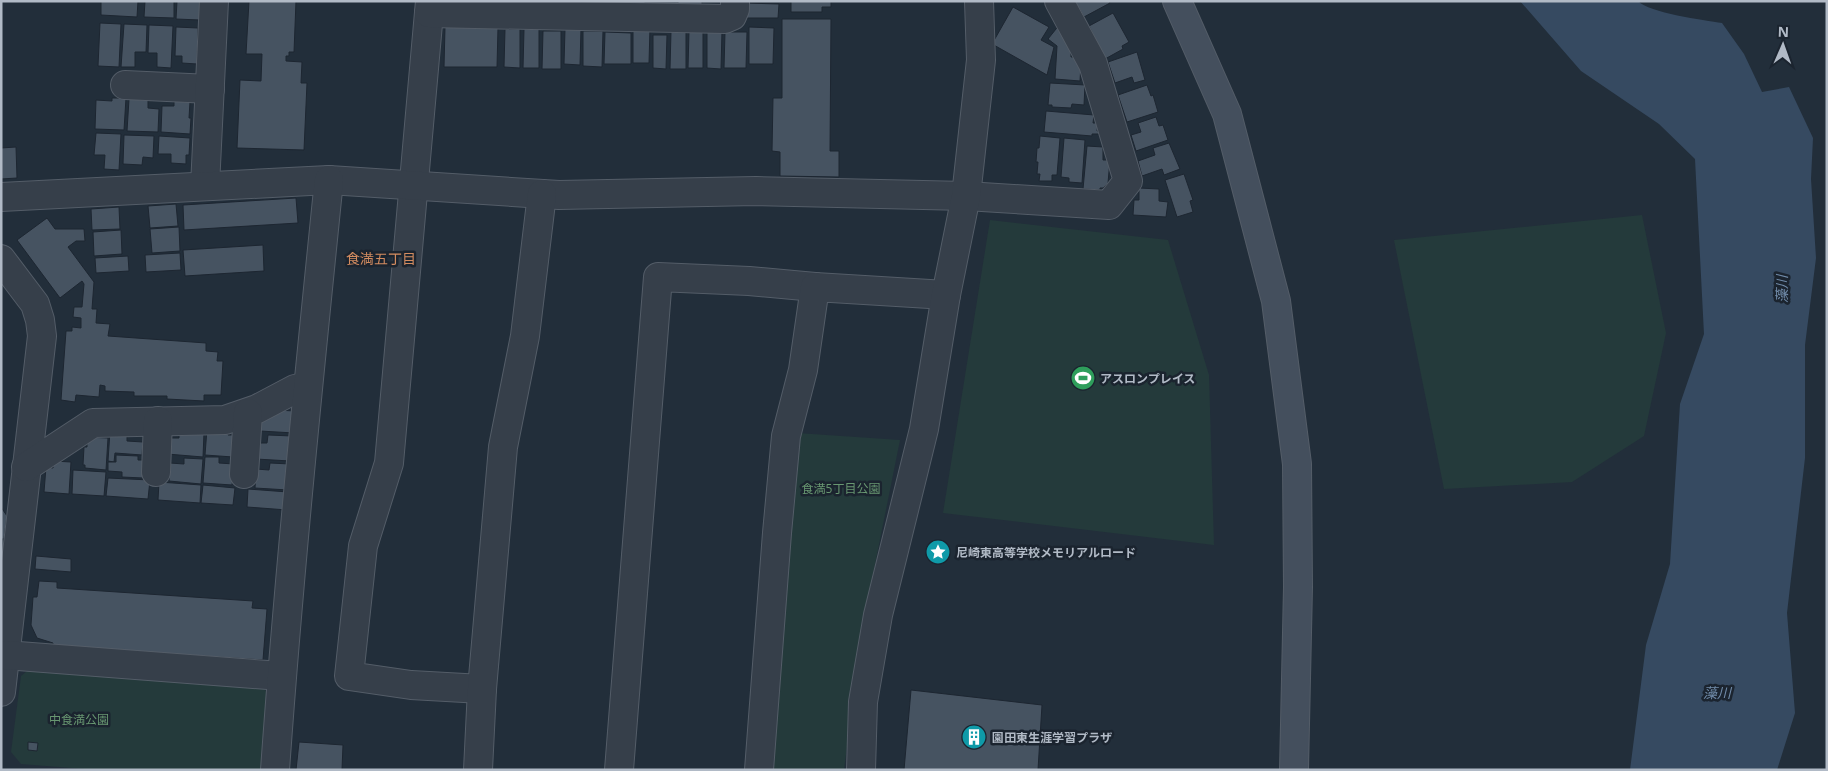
<svg xmlns="http://www.w3.org/2000/svg" width="1828" height="771" viewBox="0 0 1828 771" font-family="'Open Sans','Noto Sans JP',sans-serif">
  <rect width="100%" height="100%" fill="#222e3a"/>
  <g fill="#243a3b">
    <polygon points="1642,215 1666,333 1644,436 1572,482 1444,489 1394,240"/>
    <polygon points="990,220 1168,240 1209,375 1214,545 943,513"/>
    <polygon points="797,433 900,440 863,624 844,770 770,770"/>
    <polygon points="33,666 259,683 269,695 261,770 97,770 21,764 11,752 21,676"/>
  </g>
  <path fill="#364a61" d="M 1520,1 L 1638,1 C 1649,13 1704,20 1722,23 L 1744,54 L 1762,92 L 1789,87 L 1813,138 L 1811,179 L 1816,258 L 1805,345 L 1805,458 L 1787,613 L 1795,713 L 1777,770 L 1630,770 L 1646,645 L 1670,564 L 1680,404 L 1704,334 L 1695,159 L 1659,124 L 1581,71 Z"/>
  <g fill="#465361" stroke="#1d2631">
    <polygon points="101,1 138,1 137,17 101,15"/>
    <polygon points="145,1 174,1 174,18 144,17"/>
    <polygon points="177,1 201,1 200,20 176,19"/>
    <polygon points="249,1 296,1 294,52 289,52 289,56 286,56 286,61 302,62 301,83 307,83 304,150 237,148 240,80 261,81 262,54 246,54"/>
    <rect x="626" y="1" width="19" height="4"/>
    <rect x="678" y="1" width="24" height="4"/>
    <polygon points="791,1 831,1 831,7 822,7 822,12 791,12"/>
    <polygon points="1075,1 1109,1 1110,3 1084,17"/>
    <polygon points="745,3 779,4 778,18 744,18"/>
    <polygon points="1013,7 1049,27 1041,40 1054,47 1047,75 992,44"/>
    <polygon points="1113,13 1129,42 1122,46 1123,49 1105,59 1089,26"/>
    <polygon points="782,19 831,19 830,151 839,151 839,177 780,176 780,152 772,151 773,98 782,98"/>
    <polygon points="100,23 121,24 119,67 98,66"/>
    <polygon points="124,24 147,25 146,52 135,52 135,67 121,67"/>
    <polygon points="1060,24 1071,50 1071,57 1075,57 1081,64 1080,81 1055,79 1057,46 1048,39"/>
    <polygon points="149,25 173,26 171,68 157,67 157,53 148,53"/>
    <polygon points="176,27 198,28 197,64 182,63 182,56 175,56"/>
    <polygon points="445,27 498,28 497,67 444,67"/>
    <polygon points="749,27 774,28 773,64 749,64"/>
    <polygon points="633,28 650,28 649,63 633,63"/>
    <polygon points="505,29 520,29 520,68 504,67"/>
    <polygon points="524,29 539,29 539,68 523,68"/>
    <polygon points="565,29 581,29 580,65 564,64"/>
    <polygon points="543,31 561,31 561,69 542,69"/>
    <polygon points="583,31 603,31 602,67 583,66"/>
    <polygon points="671,31 686,32 686,69 670,69"/>
    <polygon points="689,31 703,31 703,68 688,68"/>
    <polygon points="707,31 722,31 721,69 707,68"/>
    <polygon points="605,32 631,33 631,64 604,64"/>
    <polygon points="725,32 747,32 746,68 724,68"/>
    <polygon points="653,35 667,35 666,69 653,68"/>
    <polygon points="1137,52 1145,80 1134,83 1132,77 1115,83 1108,62"/>
    <polygon points="1050,83 1085,85 1084,105 1072,104 1071,108 1052,107 1052,105 1048,105"/>
    <polygon points="1147,85 1151,96 1153,95 1158,112 1127,122 1118,95"/>
    <polygon points="112,98 126,98 124,130 95,129 96,100 112,101"/>
    <polygon points="129,99 148,100 148,108 159,109 158,132 127,131"/>
    <polygon points="174,101 190,102 189,118 191,118 190,134 161,132 162,106 174,106"/>
    <polygon points="1046,111 1094,115 1093,123 1098,123 1097,131 1100,131 1100,134 1092,134 1092,136 1044,132"/>
    <polygon points="1156,117 1159,126 1163,125 1168,140 1136,151 1131,135 1141,132 1138,123"/>
    <polygon points="96,133 121,134 119,170 104,169 105,155 94,155"/>
    <polygon points="124,135 154,136 153,158 143,157 142,165 123,164"/>
    <polygon points="159,136 190,138 189,155 186,155 186,164 171,163 171,154 158,154"/>
    <polygon points="1040,136 1060,138 1057,175 1052,175 1052,181 1039,181 1040,174 1037,174 1038,162 1036,162 1037,148 1039,148"/>
    <polygon points="1064,138 1085,140 1082,183 1069,182 1069,178 1061,177"/>
    <polygon points="1169,143 1180,169 1164,175 1162,169 1142,176 1138,161 1155,155 1153,148"/>
    <polygon points="1087,146 1103,147 1103,160 1110,160 1108,183 1103,188 1100,188 1100,190 1083,189"/>
    <polygon points="16,147 17,178 1,179 1,148"/>
    <polygon points="1184,174 1193,200 1190,201 1193,212 1177,217 1165,180"/>
    <polygon points="1139,188 1159,189 1159,201 1168,202 1166,217 1133,215 1134,200 1139,200"/>
    <polygon points="296,198 298,223 184,230 183,205"/>
    <polygon points="176,204 178,226 150,228 148,206"/>
    <polygon points="119,207 120,229 92,230 91,209"/>
    <polygon points="47,218 55,229 84,229 85,241 76,241 68,247 94,282 92,309 97,309 96,323 110,324 108,336 206,343 206,351 218,352 217,361 223,361 221,395 204,395 204,401 167,399 167,396 134,396 134,392 105,391 105,386 100,385 99,397 76,395 75,402 61,400 66,331 72,331 72,327 81,328 81,318 73,317 74,307 82,307 84,284 82,281 60,298 17,240"/>
    <polygon points="179,227 180,251 152,253 150,229"/>
    <polygon points="121,230 122,254 94,256 93,232"/>
    <polygon points="263,245 264,271 185,276 183,250"/>
    <polygon points="180,253 181,270 146,272 145,255"/>
    <polygon points="128,256 129,271 96,273 95,258"/>
    <polygon points="276,410 295,411 294,433 260,431 262,415"/>
    <polygon points="207,429 228,431 228,435 235,435 233,457 205,455"/>
    <polygon points="110,431 127,432 127,441 143,442 142,455 115,453 114,462 108,461"/>
    <polygon points="179,431 204,433 203,457 167,454 168,438 179,438"/>
    <polygon points="268,435 292,436 290,461 256,459 258,443 267,443"/>
    <polygon points="87,437 108,438 106,470 85,468 85,465 83,465 84,447 87,447"/>
    <polygon points="116,455 138,456 138,460 144,460 143,478 122,477 122,472 108,471 108,462 116,462"/>
    <polygon points="205,457 219,457 219,463 234,464 232,485 203,483"/>
    <polygon points="184,458 203,459 201,484 169,481 170,463 184,464"/>
    <polygon points="54,461 71,462 69,494 44,492 46,467 53,468"/>
    <polygon points="270,463 290,464 288,490 255,488 256,469 269,470"/>
    <polygon points="73,470 106,472 104,496 72,494"/>
    <polygon points="108,478 150,480 148,499 106,496"/>
    <polygon points="159,482 201,485 200,503 158,500"/>
    <polygon points="203,485 235,488 233,505 201,503"/>
    <polygon points="248,489 288,492 287,510 247,507"/>
    <polygon points="1,507 7,516 4,539 1,539"/>
    <polygon points="36,556 71,559 71,572 35,569"/>
    <polygon points="39,581 57,582 57,588 253,601 252,608 267,609 263,660 53,646 53,643 37,638 31,625 33,597 37,597"/>
    <polygon points="911,690 1042,705 1038,770 904,770"/>
    <polygon points="28,742 38,743 37,751 28,750"/>
    <polygon points="299,742 343,745 342,770 296,770"/>
  </g>
  <g fill="none" stroke-linecap="round" stroke-linejoin="round">
    <defs>
      <g id="street">
        <polyline points="430,1 389,463 363,546 349,676 411,685 482,689"/>
        <polyline points="429,13 725,19 732,16 735,9 735,1"/>
        <polyline points="125,85 210,89"/>
        <polyline points="205,186 214,1"/>
        <polyline points="1,197 329,180 559,195 756,191 966,196 1109,205 1128,181 1093,64 1059,1"/>
        <polyline points="1,259 35,304 40,320 42,336 1,692"/>
        <polyline points="26,467 93,423 225,420 257,409 295,389 308,386"/>
        <polyline points="156,472 158,421"/>
        <polyline points="244,474 248,413"/>
        <polyline points="5,655 281,676"/>
        <path d="M 275,770 C 289,573 309,376 329,180"/>
        <polyline points="478,770 482,689 503,447 525,336 542,194"/>
        <polyline points="619,770 658,277 749,281 815,287"/>
        <polyline points="759,770 777,533 786,436 803,370 815,287 946,295"/>
        <polyline points="861,770 863,702 878,615 924,429 946,295 966,196 981,60 979,1"/>
      </g>
      <polyline id="secondary" points="1177,1 1227,114 1276,301 1297,464 1298,587 1294,770"/>
    </defs>
    <use href="#street" stroke="#545d68" stroke-width="30"/>
    <use href="#secondary" stroke="#545d68" stroke-width="30"/>
    <use href="#street" stroke="#363f4a" stroke-width="28"/>
    <use href="#secondary" stroke="#444f5d" stroke-width="28"/>
  </g>
  <defs>
    <symbol id="stadium-disc" viewBox="-11 -11 22 22"><circle r="9.5" fill="#2e9e5b" stroke="#1b242f"/><path d="M0-5a6.5 5 0 1 0 0 10a6.5 5 0 1 0 0-10ZM-3.5-1.8h7v3.6h-7Z" fill="#fff"/></symbol>
    <symbol id="sight-disc" viewBox="-11 -11 22 22"><circle r="9.5" fill="#0f9aa8" stroke="#1b242f"/><path d="M0-6L1.8-2.2L6-1.7L2.9 1.2L3.7 5.4L0 3.3L-3.7 5.4L-2.9 1.2L-6-1.7L-1.8-2.2Z" fill="#fff"/></symbol>
    <symbol id="building-disc" viewBox="-11 -11 22 22"><circle r="9.5" fill="#0f9aa8" stroke="#1b242f"/><path d="M-4-6H4V6H1V3H-1V6H-4ZM-2.5-4.3h1.7v1.8h-1.7ZM.8-4.3h1.7v1.8H.8ZM-2.5-1h1.7V.8h-1.7ZM.8-1h1.7V.8H.8Z" fill="#fff"/></symbol>
  </defs>
  <g fill-rule="evenodd">
    <use href="#stadium-disc" x="1069" y="364" width="28" height="28"/>
    <use href="#sight-disc" x="924" y="538" width="28" height="28"/>
    <use href="#building-disc" x="960" y="723" width="28" height="28"/>
  </g>
  <g text-anchor="middle" dominant-baseline="central" stroke-width="5" stroke-linejoin="round" paint-order="stroke">
    <g font-size="12" font-weight="bold" fill="#b1bac6" stroke="#1b242f" text-anchor="start">
      <text x="1100" y="378">アスロンプレイス</text>
      <text x="956" y="552">尼崎東高等学校メモリアルロード</text>
      <text x="992" y="737">園田東生涯学習プラザ</text>
    </g>
    <g font-size="12" fill="#689771" stroke="#1b242f">
      <text x="841" y="488">食満5丁目公園</text>
      <text x="79" y="719">中食満公園</text>
    </g>
    <g font-size="14" fill="#d38c60" stroke="#1b242f">
      <text x="381" y="258">食満五丁目</text>
    </g>
    <g font-size="14" font-style="italic" fill="#718caa" stroke="#1b242f">
      <text transform="translate(1781 289) rotate(-90)">藻川</text>
      <text x="1717" y="692">藻川</text>
    </g>
  </g>
  <rect width="1828" height="771" fill="none" stroke="#b1bac6" stroke-width="5"/>
  <g transform="translate(1783 45) rotate(2)" stroke="#1b242f" stroke-width="4" paint-order="stroke">
  <path d="M0-4L9 19L0 12L-9 19Z" fill="#b1bac6"/>
  <text y="-8" font-size="14" font-weight="bold" text-anchor="middle" fill="#b1bac6">N</text>
  </g>
</svg>
